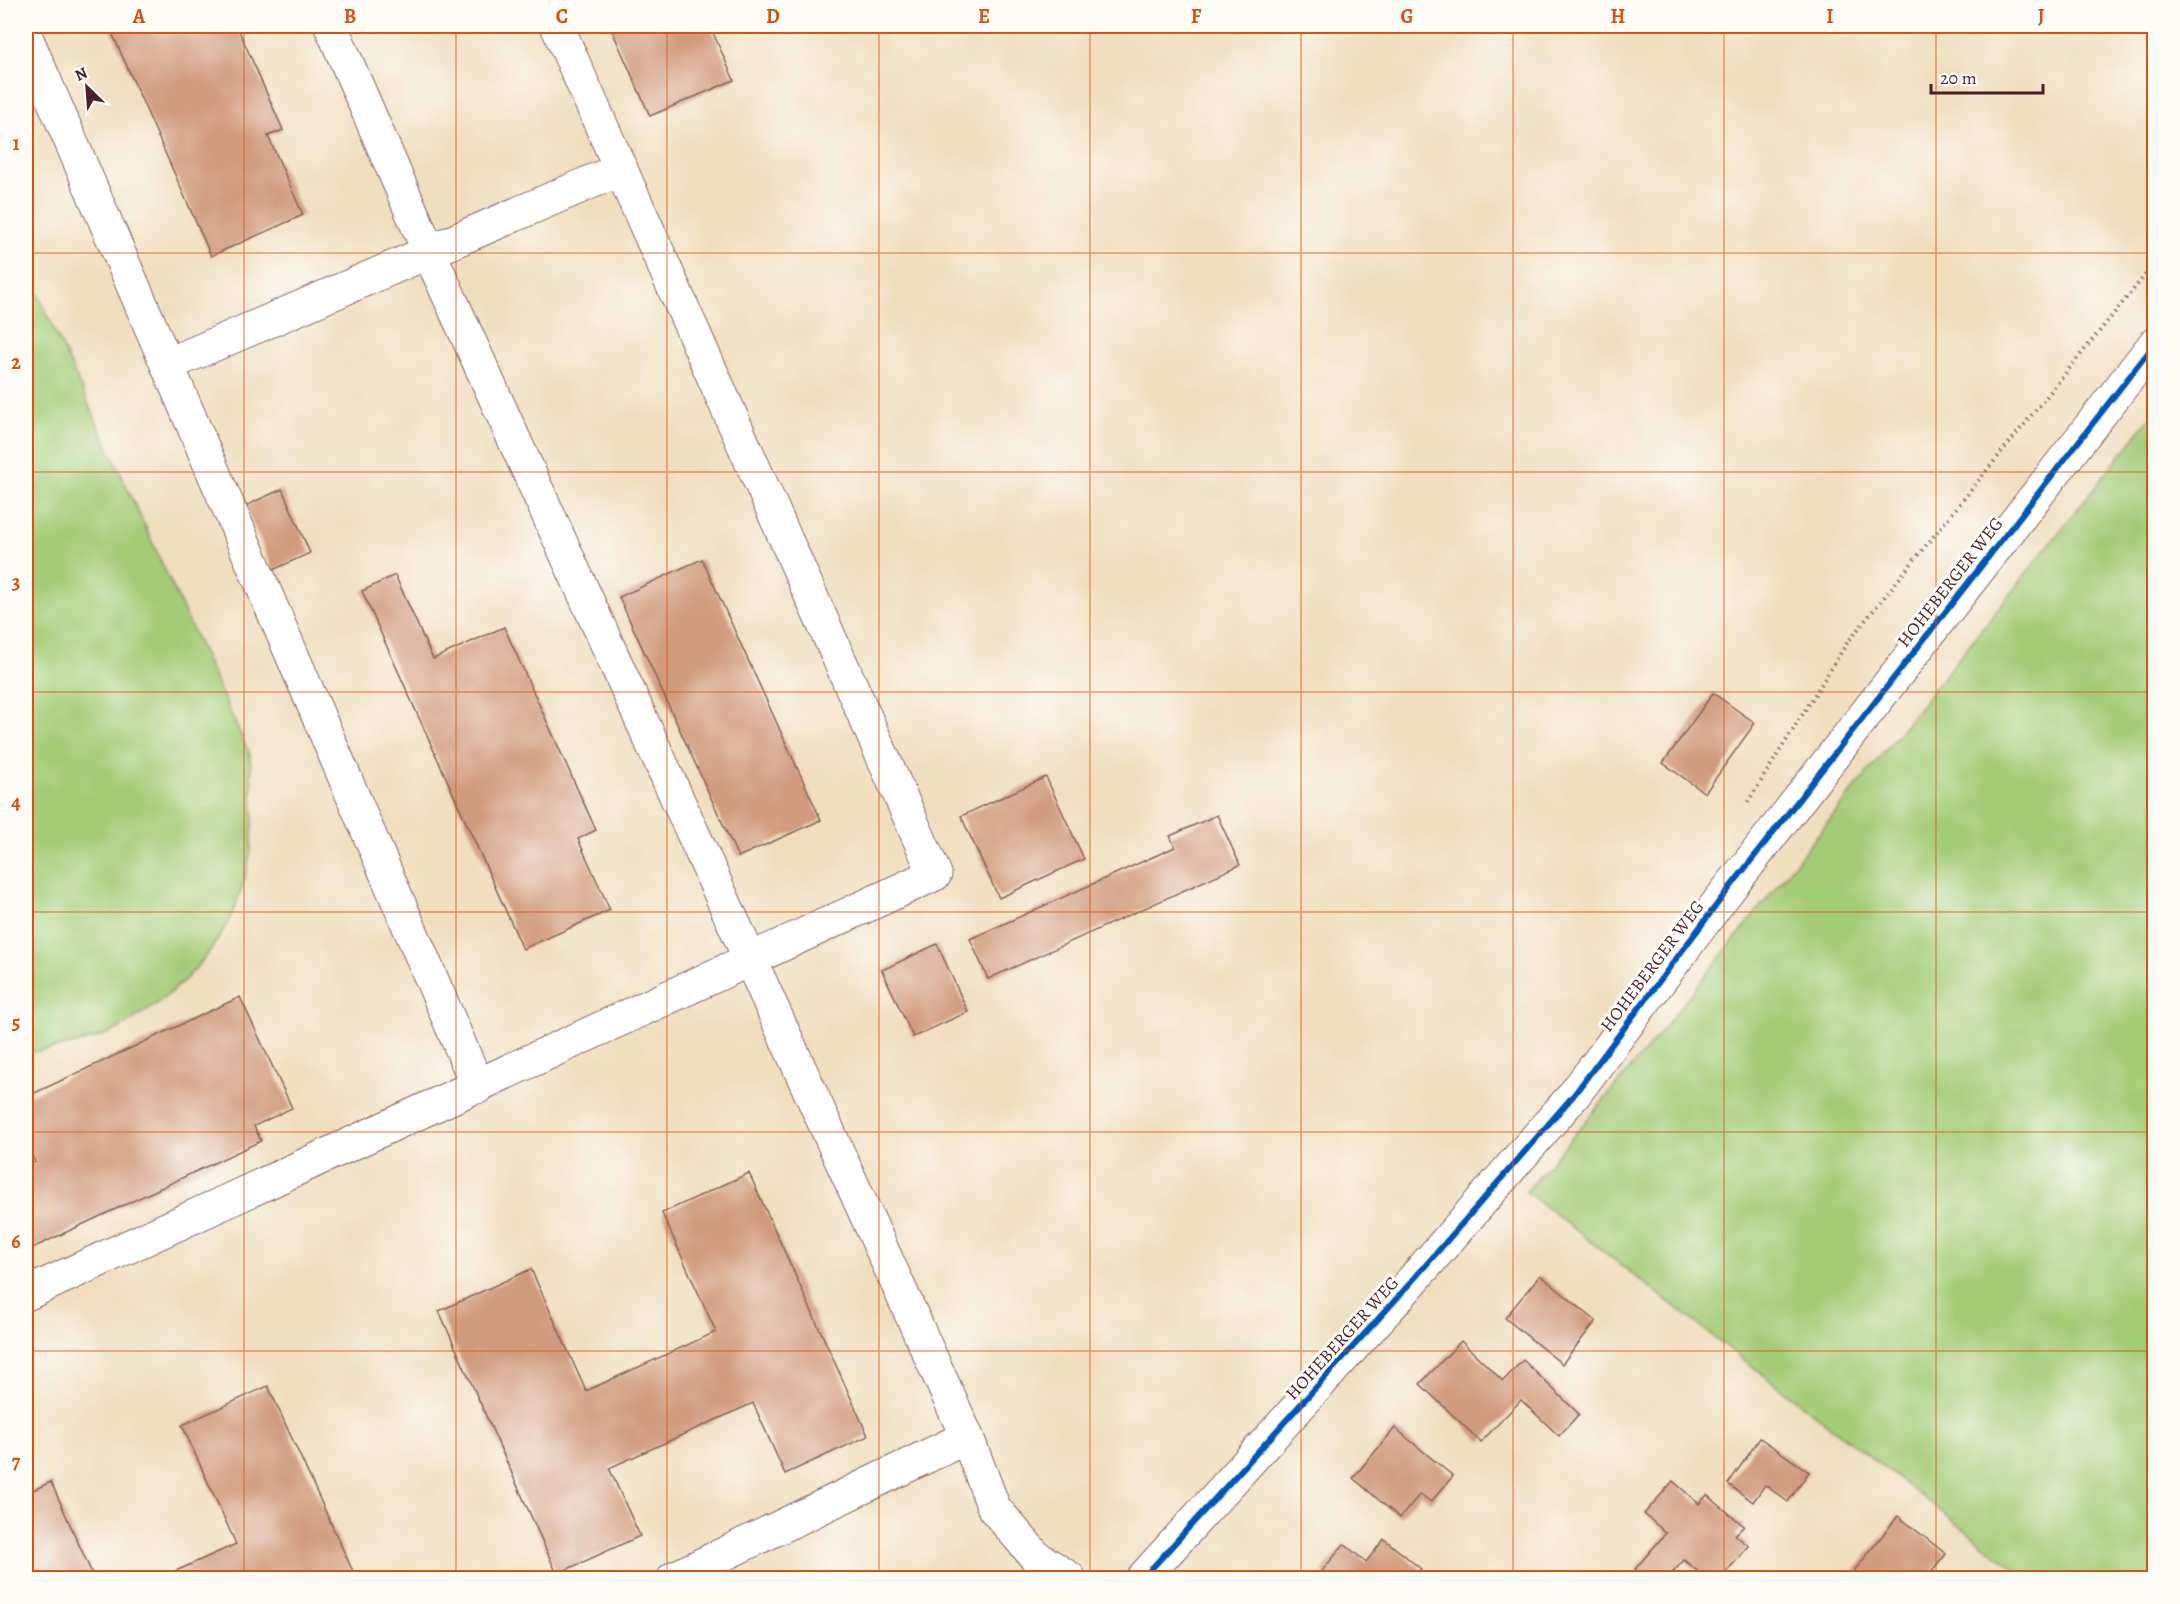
<svg xmlns="http://www.w3.org/2000/svg" width="2180" height="1604" viewBox="0 0 2180 1604" font-family="Alegreya,serif">
  <rect width="100%" height="100%" fill="#fdfcf7"/>
  <filter id="ink" filterUnits="userSpaceOnUse"><feTurbulence type="fractalNoise" baseFrequency=".0167" numOctaves="2"/><feDisplacementMap in="SourceGraphic" scale="12" xChannelSelector="R" yChannelSelector="G"/><feConvolveMatrix kernelMatrix="1 2 1 2 8 2 1 2 1" color-interpolation-filters="sRGB"/></filter>
  <filter id="wash" filterUnits="userSpaceOnUse"><feTurbulence type="fractalNoise" baseFrequency=".008" numOctaves="4" result="noise"/><feDisplacementMap in="SourceGraphic" scale="24" xChannelSelector="R" yChannelSelector="G"/><feGaussianBlur stdDeviation="1.35" result="paint"/><feColorMatrix in="noise" values="0 0 0 0 0 0 0 0 0 0 0 0 0 0 0 0 0 1.4 0 .05"/><feComposite in="paint" operator="in"/></filter>
  <g filter="url(#wash)">
    <rect width="100%" height="100%" fill="#f0debe"/>
    <g fill="#a4cc77" stroke="#777651" stroke-width="1.5">
      <path d="M 26,268 L 250,755 C 252,789 255,822 250,855 C 239,922 201,975 144,1012 C 134,1018 124,1027 114,1031 C 85,1044 56,1048 26,1053 Z"/>
      <polygon points="2154,413 2154,1578 2027,1578 1526,1192 1651,1044"/>
    </g>
    <g id="blocks">
      <g fill="#d09a7b">
        <polygon points="109,26 237,26 283,130 268,136 303,215 211,256"/>
        <polygon points="610,26 710,26 734,80 650,116"/>
        <polygon points="282,489 310,553 273,570 245,506"/>
        <polygon points="702,559 821,820 738,857 619,597"/>
        <polygon points="395,575 433,659 504,627 596,830 578,839 610,910 523,949 362,591"/>
        <polygon points="1713,693 1755,723 1705,793 1663,763"/>
        <polygon points="1046,777 1084,859 999,898 961,816"/>
        <polygon points="1217,815 1240,865 988,979 970,939 1175,847 1170,836"/>
        <polygon points="937,944 968,1012 913,1037 882,970"/>
        <polygon points="240,997 292,1108 254,1126 261,1141 26,1251 26,1167 35,1162 26,1142 26,1097"/>
        <polygon points="749,1173 868,1436 785,1474 753,1403 609,1468 640,1536 557,1574 439,1311 531,1269 586,1391 716,1332 662,1213"/>
        <polygon points="1540,1275 1596,1321 1562,1364 1505,1318"/>
        <polygon points="1461,1341 1503,1381 1523,1360 1579,1414 1559,1436 1521,1400 1481,1442 1420,1384"/>
        <polygon points="268,1386 356,1578 160,1578 236,1544 182,1425"/>
        <polygon points="1395,1428 1453,1476 1431,1502 1420,1494 1400,1518 1353,1478"/>
        <polygon points="1760,1438 1809,1472 1788,1502 1765,1485 1753,1502 1728,1484"/>
        <polygon points="1673,1481 1699,1504 1707,1495 1744,1526 1735,1535 1749,1546 1721,1578 1706,1578 1684,1560 1668,1578 1647,1578 1635,1569 1666,1533 1644,1514"/>
        <polygon points="51,1482 94,1578 26,1578 26,1493"/>
        <polygon points="1898,1516 1946,1554 1927,1578 1864,1578 1854,1571"/>
        <polygon points="1384,1539 1421,1569 1413,1578 1329,1578 1321,1572 1344,1544 1366,1562"/>
      </g>
    </g>
  </g>
  <g filter="url(#ink)">
    <use href="#blocks" fill-opacity="0" stroke="#84625e" stroke-width="1.5"/>
    <g fill="none" stroke-linecap="round" stroke-linejoin="round">
      <defs>
        <g id="minor">
          <polyline points="331,26 429,252 967,1437 674,1578"/>
          <polyline points="26,37 478,1087"/>
          <polyline points="167,365 621,169"/>
          <polyline points="26,1294 935,874 557,26"/>
          <polyline points="967,1437 994,1508 1036,1557 1069,1578"/>
          <polyline points="1143,1578 1399,1296 1573,1096 1721,899 2154,345"/>
        </g>
      </defs>
      <use href="#minor" stroke="#84625e" stroke-width="35"/>
      <polyline stroke="#84625e" stroke-width="4" stroke-dasharray="1.5 4.5" stroke-linecap="butt" points="1748,802 1847,643 2154,264"/>
      <use href="#minor" stroke="#fff" stroke-width="33"/>
      <defs>
        <polyline id="cycleway" points="1143,1578 1399,1296 1573,1096 1721,899 2154,345"/>
      </defs>
      <use href="#cycleway" stroke="#fdfcf7" stroke-width="10"/>
      <use href="#cycleway" stroke="#0057b8" stroke-width="6"/>
    </g>
  </g>
  <path fill="none" stroke="#d8530f" stroke-width="1.5" stroke-opacity="0.55" d="M 244,26 L 244,1578M 456,26 L 456,1578M 667,26 L 667,1578M 879,26 L 879,1578M 1090,26 L 1090,1578M 1301,26 L 1301,1578M 1513,26 L 1513,1578M 1724,26 L 1724,1578M 1936,26 L 1936,1578M 26,253 L 2154,253M 26,472 L 2154,472M 26,692 L 2154,692M 26,912 L 2154,912M 26,1132 L 2154,1132M 26,1351 L 2154,1351"/>
  <g text-anchor="middle" dominant-baseline="central" stroke-width="6" stroke-linejoin="round" paint-order="stroke">
    <g font-size="18" fill="#4a1f2b" stroke="#fdfcf7">
      <text transform="translate(1950 582) rotate(-52)">HOHEBERGER WEG</text>
      <text transform="translate(1652 966) rotate(-53)">HOHEBERGER WEG</text>
      <text transform="translate(1342 1338) rotate(-48)">HOHEBERGER WEG</text>
    </g>
  </g>
  <rect width="2180" height="1604" fill="none" stroke="#fdfcf7" stroke-width="66"/>
  <g transform="translate(87 87) rotate(335)" stroke="#fdfcf7" stroke-width="4.5" paint-order="stroke">
  <path d="M0-4.5L10 22L0 15L-10 22Z" fill="#4a1f2b"/>
  <text y="-9" font-size="16" font-weight="bold" text-anchor="middle" fill="#4a1f2b">N</text>
  </g>
  <path d="M1931 84v9h112v-9" fill="none" stroke="#4a1f2b" stroke-width="3"/>
  <text x="1940" y="84" font-size="18" fill="#4a1f2b" stroke="#fdfcf7" stroke-width="4.5" paint-order="stroke">20 m</text>
  <rect x="33" y="33" width="2114" height="1538" fill="none" stroke="#d8530f" stroke-width="2"/>
  <g font-size="20" text-anchor="middle" font-weight="bold" fill="#d8530f">
    <text x="139" y="23">A</text>
    <text x="350" y="23">B</text>
    <text x="562" y="23">C</text>
    <text x="773" y="23">D</text>
    <text x="984" y="23">E</text>
    <text x="1196" y="23">F</text>
    <text x="1407" y="23">G</text>
    <text x="1618" y="23">H</text>
    <text x="1830" y="23">I</text>
    <text x="2041" y="23">J</text>
    <text x="16" y="150">1</text>
    <text x="16" y="369">2</text>
    <text x="16" y="589">3</text>
    <text x="16" y="809">4</text>
    <text x="16" y="1029">5</text>
    <text x="16" y="1248">6</text>
    <text x="16" y="1468">7</text>
  </g>
</svg>
